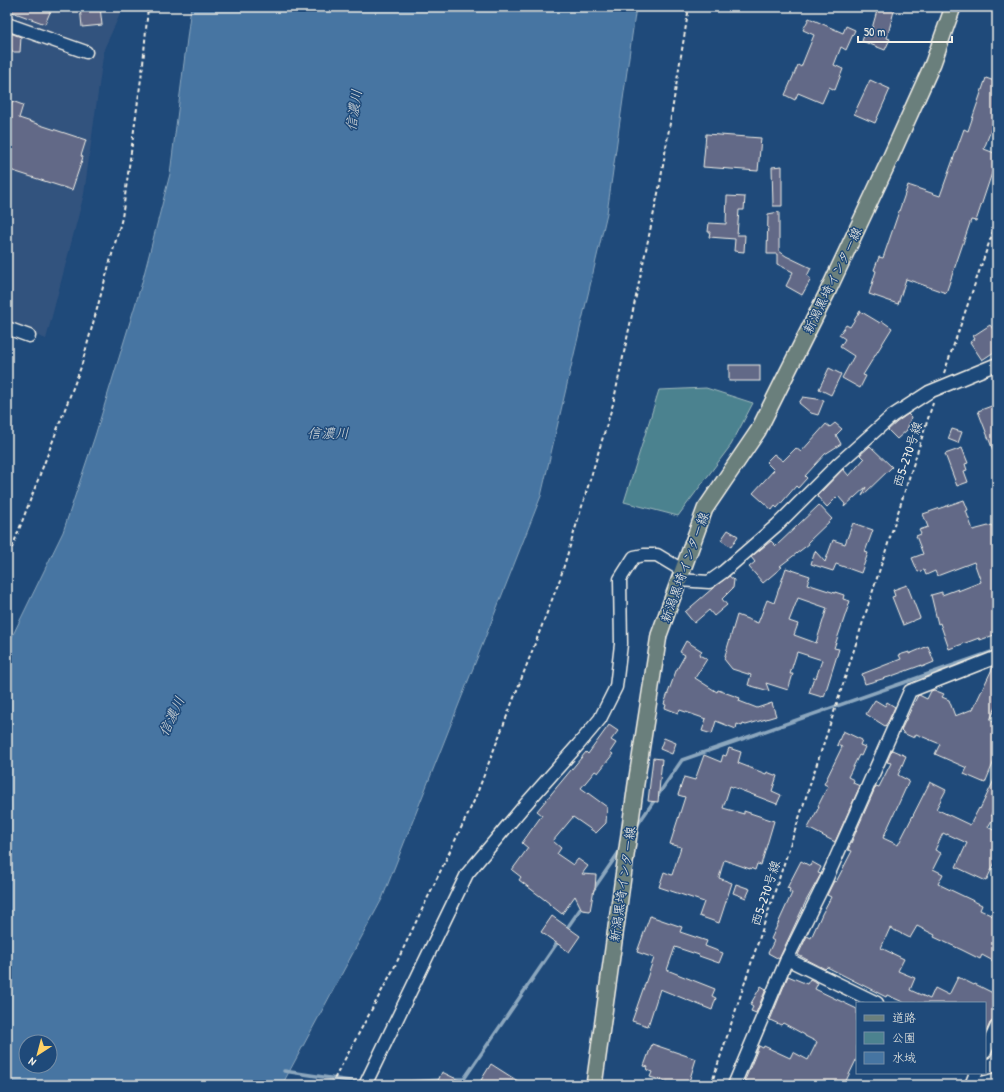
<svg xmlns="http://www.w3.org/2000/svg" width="1004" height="1092" viewBox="0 0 1004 1092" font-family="'Patrick Hand','Klee One',sans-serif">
  <rect width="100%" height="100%" fill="#1f4a7a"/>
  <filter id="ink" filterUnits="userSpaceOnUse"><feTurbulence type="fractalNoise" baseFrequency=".025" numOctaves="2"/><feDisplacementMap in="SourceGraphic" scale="8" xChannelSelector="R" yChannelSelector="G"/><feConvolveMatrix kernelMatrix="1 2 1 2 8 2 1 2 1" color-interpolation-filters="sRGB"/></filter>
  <g filter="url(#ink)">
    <polygon fill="#33537e" points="7,7 121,7 121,12 104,49 84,194 46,339 7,324"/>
    <polygon fill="#4c828f" stroke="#a0babc" points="706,388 753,403 731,445 678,516 624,502 659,390"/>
    <path fill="#4675a2" stroke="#8ca7be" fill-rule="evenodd" d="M 191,7 L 636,7 L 607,213 L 541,496 L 382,899 L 282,1085 L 7,1085 L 7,647 L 63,532 L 95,436 L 141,286 L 170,174 ZM 26,1042 L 50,1042 L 50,1066 L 26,1066 Z"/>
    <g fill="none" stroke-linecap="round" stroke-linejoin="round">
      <g stroke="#8ca7be" stroke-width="3.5">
        <polyline points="636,827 682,760 997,650"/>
        <polyline points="593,890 621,849"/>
        <polyline points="565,931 583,905"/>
        <polyline points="284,1071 363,1083"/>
        <polyline points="453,1079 464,1079 559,940"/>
        <polyline points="369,1084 443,1080"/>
      </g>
    </g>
    <g fill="#626987" stroke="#f4f1e8" fill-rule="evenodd">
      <polygon points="7,7 44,7 51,10 45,24 7,10"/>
      <polygon points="80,7 100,7 102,25 82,27"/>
      <polygon points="878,7 895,7 887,38 890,39 885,50 862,41 866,30 871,32"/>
      <polygon points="809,18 843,33 846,26 855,30 846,50 841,47 834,65 843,69 835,90 829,87 822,103 798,93 795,100 785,95 798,65 801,67 814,35 803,30"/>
      <polygon points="7,33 10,33 21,37 20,52 11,52 11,48 7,48"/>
      <polygon points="986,78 997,82 997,113 984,149 997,154 997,158 976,221 971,220 946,293 906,279 898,304 869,294 876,271 874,270 879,257 883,258 908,185 940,196 964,129 968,131"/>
      <polygon points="870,80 890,89 875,123 854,114"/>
      <polygon points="12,101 23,105 19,118 86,140 81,156 83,157 72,190 7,169 7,116"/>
      <polygon points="706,134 761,138 758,171 703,167"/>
      <polygon points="782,166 782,206 773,206 772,167"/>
      <polygon points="727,196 745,197 744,210 739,210 737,235 745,235 744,252 734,251 735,239 709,237 710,232 708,232 709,223 726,224"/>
      <polygon points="779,212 779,251 786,256 811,268 807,276 811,279 802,295 786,286 793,272 777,264 777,254 767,254 768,214"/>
      <polygon points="860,311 880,323 882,321 892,328 863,375 866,376 860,388 842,378 854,356 840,347 845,339 839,335 846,325 850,327"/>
      <polygon points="990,325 993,329 997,326 997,350 982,360 970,342 975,339 973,336"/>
      <rect x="729" y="365" width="31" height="16"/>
      <polygon points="829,368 841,374 831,395 819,389"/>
      <polygon points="803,397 824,400 818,415 811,413 799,403"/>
      <polygon points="997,404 997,458 996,458 978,411"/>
      <polygon points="908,414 911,417 907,430 897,439 888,430 897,422"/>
      <polygon points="835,423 842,429 836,435 841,444 825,454 805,476 807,478 798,488 796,486 777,508 775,506 772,510 753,493 774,470 766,462 774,454 783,461 796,448 801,452 826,424 830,427"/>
      <polygon points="952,429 962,432 958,443 948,439"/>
      <polygon points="870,446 892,467 862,496 866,487 844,507 845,504 838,496 827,507 817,496 843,469 849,476 864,459 860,455"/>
      <polygon points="962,448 968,463 965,464 967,470 964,471 968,482 957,486 945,454"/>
      <polygon points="964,500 968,510 966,511 973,530 992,525 994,531 997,530 997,634 980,640 979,638 949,649 940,623 938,624 931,595 942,592 942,595 958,589 958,591 981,582 974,562 937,576 935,571 926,575 924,570 918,572 912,558 923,554 916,536 921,534 919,530 928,527 923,514"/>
      <polygon points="819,505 832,519 808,542 809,544 780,566 782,567 763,583 749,567 755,562 751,557 771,541 776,546"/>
      <polygon points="853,523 873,530 865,552 868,553 861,573 836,564 833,571 811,564 815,551 825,562 833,540 845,544"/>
      <polygon points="728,530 738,536 731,547 721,540"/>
      <path d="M 786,568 L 810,576 L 807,584 L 835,593 L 835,592 L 844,595 L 843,599 L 850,601 L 834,648 L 839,649 L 824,697 L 823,696 L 822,697 L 809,693 L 814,677 L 816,678 L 822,660 L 797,652 L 790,674 L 793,674 L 788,690 L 766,683 L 769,691 L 748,685 L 751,675 L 732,669 L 724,659 L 737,615 L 758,623 L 767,600 L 774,603 ZM 798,598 L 827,608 L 816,643 L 794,635 L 798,624 L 789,621 Z"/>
      <polygon points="729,576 734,580 733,588 722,599 727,605 714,616 709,610 694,623 685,612 713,588"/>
      <polygon points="907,585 920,618 903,625 892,597 895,596 893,590"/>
      <polygon points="686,641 702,651 699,655 707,659 695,678 717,692 718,690 740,698 739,701 757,708 772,703 776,716 746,725 743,724 742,726 737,724 736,729 716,721 712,734 702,731 706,719 680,710 678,713 665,708 666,705 664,704 676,671 685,655 680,652"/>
      <polygon points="928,646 934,662 922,667 922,665 889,677 865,684 862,674 901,659 899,655 909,652 909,654"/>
      <polygon points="997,665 997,705 990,720 997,724 997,754 985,783 964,774 967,768 935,754 940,744 916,734 914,738 903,733 903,732 901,730 917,697 919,695 927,699 931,691 934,690 944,694 942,697 949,700 955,716 973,709 993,667"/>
      <polygon points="875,700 885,706 887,702 895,707 888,722 885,726 866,714"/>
      <polygon points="609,725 618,731 611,740 616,743 610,752 613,754 598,773 595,771 581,788 607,807 606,823 596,833 573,817 553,841 561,848 557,854 573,865 578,859 588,866 582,874 596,875 595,889 594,889 590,911 582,910 575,896 562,914 549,904 549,903 536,893 519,880 521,877 512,870 528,848 522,843 542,815 537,811 586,752 588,754"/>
      <polygon points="843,731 862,740 860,745 865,747 861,756 859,755 848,777 854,780 853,783 860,786 835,842 808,828 819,807 818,806 828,786 824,784 842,747 837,745"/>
      <polygon points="664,738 676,743 672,754 660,749"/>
      <polygon points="729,748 741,752 738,763 766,774 767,772 777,776 772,791 781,795 777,804 730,786 723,808 744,814 744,811 774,821 761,865 757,864 755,870 750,868 750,869 724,860 719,878 732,883 719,923 699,916 704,902 659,887 664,872 672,875 681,847 670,844 685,797 678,795 684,777 695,780 704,755 721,762 723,755 726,756"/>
      <polygon points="892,750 906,756 898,775 909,781 883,838 898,845 930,782 946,790 936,809 970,825 979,808 980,809 997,774 997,803 991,815 994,817 988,827 997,832 997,858 986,881 956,867 967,843 947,834 947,835 943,833 935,850 941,853 933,869 943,874 938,884 982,905 980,910 997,918 997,963 982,955 980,959 962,950 934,937 935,935 917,926 910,938 890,928 881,948 904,959 898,971 915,978 910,990 930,999 935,988 949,995 958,977 974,985 975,984 997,995 997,1019 993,1020 990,1023 985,1034 985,1003 905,1003 887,995 886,997 827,967 825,969 798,955 807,936 811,938 822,914 831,897 827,895 834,881 836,882 852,851 848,850 876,786 879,787 891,763 887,762"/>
      <polygon points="653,758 662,759 658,802 648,801"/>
      <polygon points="801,861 810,866 812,862 821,867 818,873 821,874 806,901 779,959 768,953 774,941 771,939 792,893 789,892 790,889 787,888"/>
      <polygon points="736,884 750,889 746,898 733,893"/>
      <polygon points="552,916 580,936 569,952 541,932"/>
      <polygon points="650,916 682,927 680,932 707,941 705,946 723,953 719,963 699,956 699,955 675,947 667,970 715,989 712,996 716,998 712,1010 660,989 648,1026 632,1021 654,958 637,952"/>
      <polygon points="788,976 807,984 810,979 818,983 815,989 857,1009 857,1058 844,1085 837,1081 836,1085 753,1085 745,1080 759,1046 763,1048 764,1046 790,1058 793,1052 808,1060 817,1042 805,1036 805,1035 783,1023 781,1025 770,1020"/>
      <polygon points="761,986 766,989 756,1013 751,1011 753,1007 750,1005"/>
      <polygon points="652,1044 696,1059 688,1085 669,1085 670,1083 650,1077 652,1072 647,1070 648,1067 644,1066"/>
      <polygon points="491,1064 524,1085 478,1085"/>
      <polygon points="442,1072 469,1085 436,1085"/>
    </g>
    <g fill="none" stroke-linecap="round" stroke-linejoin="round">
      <defs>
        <g id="minor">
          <polyline points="7,24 86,52"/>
          <polyline points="7,328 29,336"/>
          <polyline points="679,580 709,582 723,572 777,525 838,464 892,416 929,392 997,364"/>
          <polyline points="787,959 877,1003"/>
          <polyline points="985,1052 997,1026"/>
          <polyline points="365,1085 467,874 524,806 578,745 600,719 616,687 621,644 620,579 634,557 644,555 657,555 682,570"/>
          <polyline points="734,1085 787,959 826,880 910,691 997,657"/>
          <polyline points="971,1085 976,1073"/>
          <polyline points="974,1085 997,1079"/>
        </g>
        <polyline id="major" points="594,1085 636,784 659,635 705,509 758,431 827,293 888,163 933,63 953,7"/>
      </defs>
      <use href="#minor" stroke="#f4f1e8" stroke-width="15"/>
      <use href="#major" stroke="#f4f1e8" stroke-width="18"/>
      <g stroke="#f4f1e8" stroke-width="2" stroke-dasharray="4 3" stroke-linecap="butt">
        <polyline points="944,373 997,220"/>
        <polyline points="7,561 81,367 122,218 143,64 148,7"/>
        <polyline points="331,1085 393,970 474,801 560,579 613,404 660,184 689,7"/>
        <polyline points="711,1085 836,706 933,403"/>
      </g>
      <use href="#minor" stroke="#1f4a7a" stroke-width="12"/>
      <use href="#major" stroke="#6b7f7c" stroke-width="15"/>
    </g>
  </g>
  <g text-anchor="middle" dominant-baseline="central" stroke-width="3" stroke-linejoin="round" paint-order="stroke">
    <g font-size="13" fill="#f4f1e8" stroke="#1f4a7a">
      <text transform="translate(832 280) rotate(-64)">新潟黒埼インター線</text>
      <text transform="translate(907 454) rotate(-72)">西5-270号線</text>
      <text transform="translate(684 567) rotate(-70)">新潟黒埼インター線</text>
      <text transform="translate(622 884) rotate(-82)">新潟黒埼インター線</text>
      <text transform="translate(765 893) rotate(-72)">西5-270号線</text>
    </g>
    <g font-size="14" font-style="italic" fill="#dadede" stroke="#1f4a7a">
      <text transform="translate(353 110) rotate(-81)">信濃川</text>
      <text x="328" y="432">信濃川</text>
      <text transform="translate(171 716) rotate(-65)">信濃川</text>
    </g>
  </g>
  <rect width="1004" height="1092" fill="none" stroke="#1f4a7a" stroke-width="24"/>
  <rect x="12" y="12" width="980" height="1068" fill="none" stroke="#f4f1e8" stroke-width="1.5" filter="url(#ink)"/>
  <rect x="856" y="1002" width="130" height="72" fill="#1f4a7a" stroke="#748da6"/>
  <rect x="864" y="1015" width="20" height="6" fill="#6b7f7c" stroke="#748da6"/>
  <text x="892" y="1022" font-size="12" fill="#f4f1e8">道路</text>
  <rect x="864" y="1032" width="20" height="12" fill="#4c828f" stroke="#748da6"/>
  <text x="892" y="1042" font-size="12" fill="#f4f1e8">公園</text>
  <rect x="864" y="1052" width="20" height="12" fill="#4675a2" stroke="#748da6"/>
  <text x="892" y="1062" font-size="12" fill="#f4f1e8">水域</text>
  <g transform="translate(38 1054) rotate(216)"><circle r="19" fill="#1f4a7a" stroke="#748da6"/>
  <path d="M0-3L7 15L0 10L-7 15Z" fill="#ffd166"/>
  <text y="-6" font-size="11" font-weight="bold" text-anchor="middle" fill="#f4f1e8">N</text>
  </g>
  <path d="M858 36v6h94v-6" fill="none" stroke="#f4f1e8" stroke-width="2"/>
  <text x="864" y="36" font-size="12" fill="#f4f1e8" stroke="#1f4a7a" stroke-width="3" paint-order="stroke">50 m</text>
</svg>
